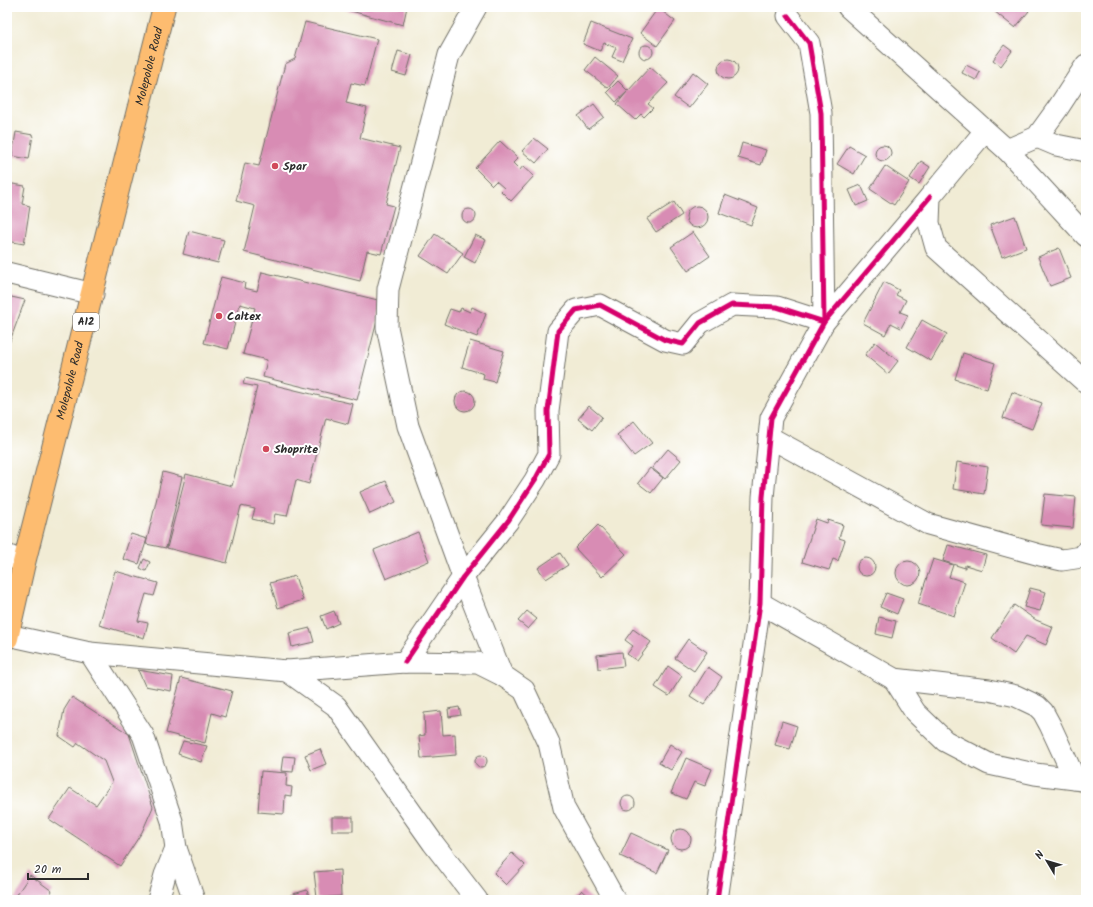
<svg xmlns="http://www.w3.org/2000/svg" width="1093" height="907" viewBox="0 0 1093 907" font-family="Kalam,sans-serif">
  <rect width="100%" height="100%" fill="#fff"/>
  <filter id="ink" filterUnits="userSpaceOnUse"><feTurbulence type="fractalNoise" baseFrequency=".025" numOctaves="2"/><feDisplacementMap in="SourceGraphic" scale="8" xChannelSelector="R" yChannelSelector="G"/><feConvolveMatrix kernelMatrix="1 2 1 2 8 2 1 2 1" color-interpolation-filters="sRGB"/></filter>
  <filter id="wash" filterUnits="userSpaceOnUse"><feTurbulence type="fractalNoise" baseFrequency=".012" numOctaves="4" result="noise"/><feDisplacementMap in="SourceGraphic" scale="16" xChannelSelector="R" yChannelSelector="G"/><feGaussianBlur stdDeviation="0.9" result="paint"/><feColorMatrix in="noise" values="0 0 0 0 0 0 0 0 0 0 0 0 0 0 0 0 0 1.4 0 .05"/><feComposite in="paint" operator="in"/></filter>
  <g filter="url(#wash)">
    <rect width="100%" height="100%" fill="#f1ecd5"/>
    <g id="blocks">
      <g fill="#d88cb4">
        <polygon points="336,7 407,7 403,25"/>
        <polygon points="997,7 1023,7 1029,11 1015,28 994,11"/>
        <polygon points="658,8 675,21 657,46 640,33"/>
        <polygon points="305,22 377,39 365,86 351,83 346,103 367,108 360,138 400,148 386,204 394,206 381,254 367,251 360,281 244,252 255,206 236,201 245,163 259,166 285,64 295,59"/>
        <polygon points="591,23 632,39 622,61 612,57 616,48 604,43 600,51 583,44"/>
        <polygon points="1004,45 1012,51 1001,66 993,60"/>
        <circle cx="646" cy="52" r="7"/>
        <polygon points="398,51 412,55 406,76 392,72"/>
        <polygon points="595,57 618,76 608,88 585,70"/>
        <circle cx="728" cy="69" r="10"/>
        <polygon points="966,65 980,72 976,80 962,73"/>
        <polygon points="650,67 668,83 648,104 653,108 644,117 641,114 635,120 617,104 627,92 616,102 607,92 618,81 628,91"/>
        <polygon points="693,72 708,84 689,108 674,97"/>
        <polygon points="594,104 604,117 588,129 578,116"/>
        <polygon points="16,132 33,135 29,159 12,156"/>
        <polygon points="534,138 548,149 536,163 522,151"/>
        <polygon points="500,141 518,158 513,163 520,170 523,166 534,176 511,201 501,191 504,188 496,181 492,185 475,168"/>
        <polygon points="742,143 766,150 761,165 738,158"/>
        <circle cx="883" cy="153" r="8"/>
        <polygon points="849,146 865,155 854,174 837,164"/>
        <polygon points="921,161 930,167 919,184 910,178"/>
        <polygon points="885,166 909,182 894,205 870,189"/>
        <polygon points="7,183 25,186 22,204 30,206 24,244 7,241"/>
        <polygon points="861,185 868,201 856,206 849,190"/>
        <polygon points="725,195 758,208 751,225 719,213"/>
        <polygon points="674,202 682,215 656,232 647,219"/>
        <circle cx="697" cy="217" r="11"/>
        <circle cx="469" cy="216" r="7"/>
        <polygon points="1015,216 1026,248 1002,257 990,225"/>
        <polygon points="189,231 224,240 218,263 183,254"/>
        <polygon points="693,232 710,256 688,271 671,247"/>
        <polygon points="435,234 463,253 448,274 420,256"/>
        <polygon points="475,235 486,240 475,263 464,257"/>
        <polygon points="1059,248 1071,278 1050,286 1038,257"/>
        <polygon points="262,272 382,301 357,400 263,377 267,360 243,354 255,308 240,304 228,349 204,343 221,277 245,283 244,288 257,291"/>
        <polygon points="884,282 899,290 896,295 906,300 900,312 908,315 901,328 891,323 885,335 863,323"/>
        <polygon points="7,296 25,300 7,349"/>
        <polygon points="472,307 486,314 477,337 444,324 450,309 459,312 461,308 470,312"/>
        <polygon points="922,320 947,334 931,361 907,347"/>
        <polygon points="470,341 504,351 495,382 483,379 484,374 462,367"/>
        <polygon points="875,342 898,361 888,374 865,355"/>
        <polygon points="963,353 995,363 987,389 955,379"/>
        <polygon points="245,378 353,404 348,424 326,418 309,484 296,480 287,516 275,514 273,524 252,519 255,509 241,506 227,563 167,548 186,474 232,486 257,387 243,384"/>
        <circle cx="465" cy="401" r="10"/>
        <polygon points="1012,392 1042,403 1032,429 1003,418"/>
        <polygon points="589,406 602,417 592,430 578,419"/>
        <polygon points="634,421 652,443 634,456 617,435"/>
        <polygon points="668,449 681,460 665,479 652,468"/>
        <polygon points="957,462 988,467 984,494 953,489"/>
        <polygon points="650,468 663,478 651,493 638,483"/>
        <polygon points="163,472 182,477 166,548 146,544"/>
        <polygon points="386,481 396,502 370,514 360,492"/>
        <polygon points="1045,494 1076,497 1073,528 1041,525"/>
        <polygon points="816,519 827,523 828,520 843,525 839,538 845,540 838,561 833,559 829,570 802,562"/>
        <polygon points="598,525 626,554 602,577 575,548"/>
        <polygon points="418,532 429,561 386,579 374,550"/>
        <polygon points="131,534 147,539 139,564 123,559"/>
        <polygon points="948,545 986,555 982,570 965,565 965,568 943,561"/>
        <polygon points="560,553 568,565 546,579 538,568"/>
        <circle cx="866" cy="567" r="9"/>
        <polygon points="144,559 150,562 146,571 140,568"/>
        <polygon points="933,559 953,565 949,577 965,582 954,616 918,604"/>
        <circle cx="908" cy="573" r="12"/>
        <polygon points="115,571 158,583 154,596 146,594 138,621 148,623 144,638 99,625"/>
        <polygon points="295,576 303,600 278,608 270,583"/>
        <polygon points="1030,588 1046,592 1040,611 1024,607"/>
        <polygon points="886,593 903,599 897,614 880,607"/>
        <polygon points="1014,605 1036,620 1053,627 1046,645 1026,636 1014,654 992,638"/>
        <polygon points="334,611 339,623 326,629 321,616"/>
        <polygon points="527,611 537,619 528,629 518,621"/>
        <polygon points="879,617 896,621 892,638 876,634"/>
        <polygon points="310,628 314,642 292,647 289,633"/>
        <polygon points="633,629 651,642 637,661 627,654 633,646 625,640"/>
        <polygon points="688,639 707,652 694,671 675,658"/>
        <polygon points="622,652 624,666 598,669 597,655"/>
        <polygon points="668,666 682,676 669,696 655,687"/>
        <polygon points="708,667 722,677 704,705 690,696"/>
        <polygon points="138,670 173,676 171,691 145,686"/>
        <polygon points="181,678 232,691 225,717 212,713 205,743 166,733"/>
        <polygon points="72,697 129,734 153,807 142,832 120,866 49,819 70,788 96,805 112,782 104,761 78,743 75,747 59,736 64,710"/>
        <polygon points="459,707 461,715 449,717 448,709"/>
        <polygon points="441,711 443,735 455,734 456,755 421,758 419,736 425,735 424,713"/>
        <polygon points="782,721 797,726 790,749 775,745"/>
        <polygon points="183,741 207,746 201,762 178,754"/>
        <polygon points="670,744 682,752 671,770 659,763"/>
        <polygon points="320,749 326,764 311,770 305,755"/>
        <circle cx="481" cy="761" r="6"/>
        <polygon points="283,756 295,757 293,772 281,771"/>
        <polygon points="686,758 712,769 705,786 694,782 686,799 671,793"/>
        <polygon points="261,771 287,773 286,786 292,787 291,796 285,795 284,814 258,812"/>
        <circle cx="628" cy="803" r="7"/>
        <rect x="332" y="817" width="21" height="14"/>
        <circle cx="681" cy="839" r="10"/>
        <polygon points="631,833 668,850 657,873 620,856"/>
        <polygon points="512,853 525,865 506,885 494,873"/>
        <polygon points="340,870 341,896 317,898 314,872"/>
        <polygon points="30,875 52,891 46,900 13,900"/>
        <polygon points="307,890 310,900 292,900 290,895"/>
        <polygon points="582,890 593,900 573,900"/>
      </g>
    </g>
  </g>
  <g filter="url(#ink)">
    <use href="#blocks" fill-opacity="0" stroke="#706f66" stroke-width="1"/>
    <g fill="none" stroke-linecap="round" stroke-linejoin="round">
      <defs>
        <g id="street">
          <polyline points="476,7 449,55 388,289 387,327 408,426 463,577 502,675"/>
          <polyline points="848,7 1007,150 1086,236"/>
          <polyline points="985,131 930,197 929,223 936,248 1084,381 1086,381"/>
          <polyline points="1037,137 1056,145 1086,151"/>
          <polyline points="1007,150 1037,137 1058,108 1086,65"/>
          <polyline points="7,273 93,294"/>
          <polyline points="769,437 928,524 1040,555 1062,560 1082,557 1086,552"/>
          <polyline points="7,555 24,563"/>
          <polyline points="760,603 894,679 989,690 1016,696 1037,706 1043,712 1050,725 1075,779 1086,781"/>
          <polyline points="8,635 90,653 143,735 172,821 176,848 194,900"/>
          <polyline points="90,653 287,671 405,662 478,663 502,675 524,690 549,743 564,808 615,900"/>
          <polyline points="405,662 463,577 508,521 535,480 549,454 548,411 558,331 576,310 600,305 665,340 683,344 700,323 732,305 777,307 824,322 821,113 809,43 788,16"/>
          <polyline points="287,671 336,706 433,843 477,900"/>
          <polyline points="894,679 915,712 945,741 989,764 1035,774 1075,779"/>
          <polyline points="158,900 165,875 176,848"/>
          <polyline points="717,900 760,603 763,497 771,418 824,322 930,197"/>
        </g>
        <g id="primary">
          <path id="s1" d="M 7,638 L 24,563 L 164,7"/>
        </g>
      </defs>
      <use href="#street" stroke="#706f66" stroke-width="23"/>
      <use href="#primary" stroke="#706f66" stroke-width="24"/>
      <use href="#street" stroke="#fff" stroke-width="21"/>
      <use href="#primary" stroke="#fdbc70" stroke-width="22"/>
      <defs>
        <g id="cycleway">
          <polyline points="405,662 463,577 508,521 535,480 549,454 548,411 558,331 576,310 600,305 665,340 683,344 700,323 732,305 777,307 824,322 821,113 809,43 788,16"/>
          <polyline points="717,900 760,603 763,497 771,418 824,322 930,197"/>
        </g>
      </defs>
      <use href="#cycleway" stroke="#fff" stroke-width="8"/>
      <use href="#cycleway" stroke="#d6006c" stroke-width="5"/>
    </g>
  </g>
  <g fill="#d1495b" stroke="#fff" stroke-width="1.5">
    <circle cx="275" cy="166" r="4"/>
    <circle cx="219" cy="316" r="4"/>
    <circle cx="266" cy="449" r="4"/>
  </g>
  <g text-anchor="middle" dominant-baseline="central" stroke-width="4" stroke-linejoin="round" paint-order="stroke">
    <rect fill="#fff" stroke="#6b6b6b" stroke-width="1" x="73" y="313" width="26" height="18" rx="3"/>
    <g font-size="11" font-weight="bold" fill="#2b2b2b">
      <text x="86" y="322">A12</text>
    </g>
    <g font-size="12" fill="#2b2b2b" stroke="#fff">
      <text stroke="none"><textPath href="#s1" startOffset="589">Molepolole Road</textPath></text>
      <text stroke="none"><textPath href="#s1" startOffset="265">Molepolole Road</textPath></text>
    </g>
    <g font-size="12" font-weight="bold" fill="#2b2b2b" stroke="#fff" text-anchor="start">
      <text x="283" y="166">Spar</text>
      <text x="227" y="316">Caltex</text>
      <text x="274" y="449">Shoprite</text>
    </g>
  </g>
  <rect width="1093" height="907" fill="none" stroke="#fff" stroke-width="24"/>
  <g transform="translate(1047 861) rotate(308)" stroke="#ffffff" stroke-width="3" paint-order="stroke">
  <path d="M0-3L7 15L0 10L-7 15Z" fill="#2b2b2b"/>
  <text y="-6" font-size="11" font-weight="bold" text-anchor="middle" fill="#2b2b2b">N</text>
  </g>
  <path d="M28 873v6h60v-6" fill="none" stroke="#2b2b2b" stroke-width="2"/>
  <text x="34" y="873" font-size="12" fill="#2b2b2b" stroke="#ffffff" stroke-width="3" paint-order="stroke">20 m</text>
</svg>
